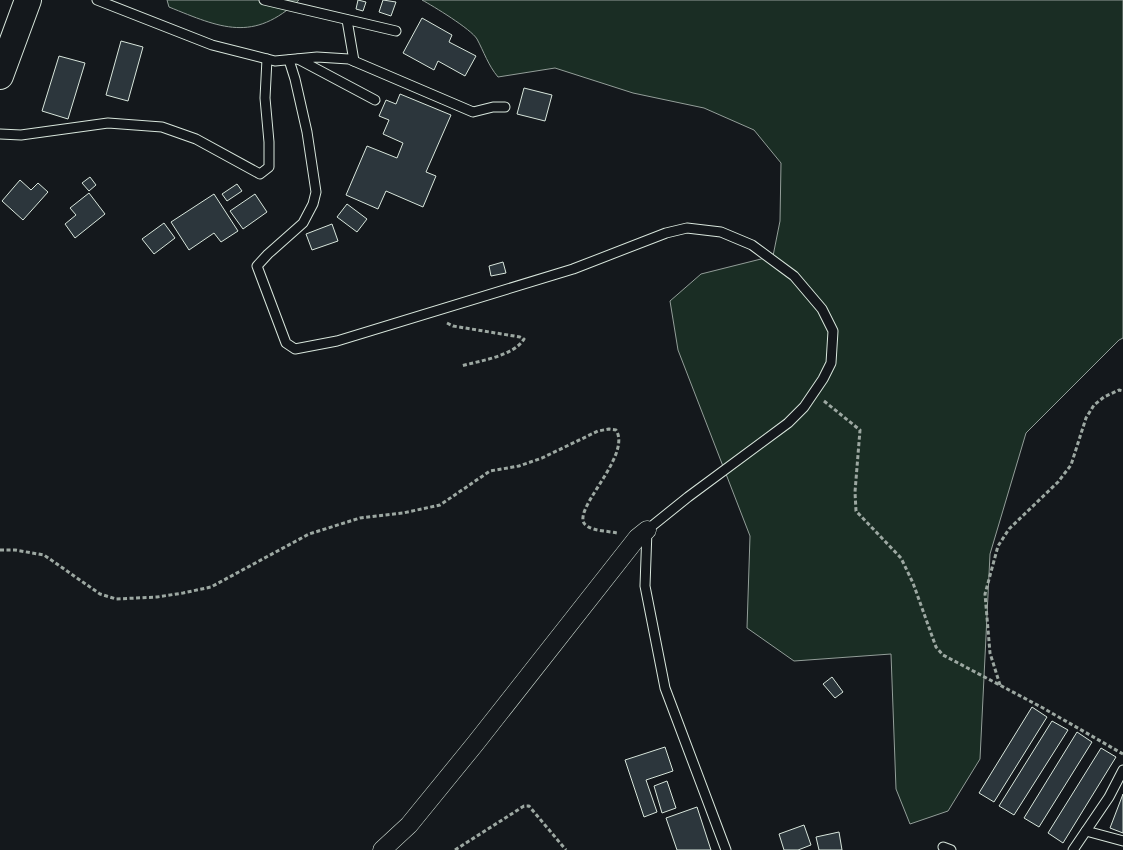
<svg xmlns="http://www.w3.org/2000/svg" width="1123" height="850" viewBox="0 0 1123 850" font-family="'DejaVu Sans',sans-serif">
  <rect width="100%" height="100%" fill="#14181c"/>
  <g fill="#1a2d24" stroke="#939e99">
    <path d="M 167,0 L 299,0 C 253,43 221,28 169,7 Z"/>
    <path d="M 422,0 L 1123,0 L 1123,338 L 1119,340 L 1026,433 L 990,554 L 980,759 L 948,811 L 910,824 L 896,789 L 891,654 L 794,661 L 747,628 L 750,536 L 678,350 L 670,301 L 701,274 L 773,256 L 780,221 L 781,163 L 754,130 L 704,108 L 633,93 L 555,68 L 498,77 C 488,65 484,52 477,39 C 471,29 433,6 422,0 Z"/>
  </g>
  <g fill="#2c363c" stroke="#d8e6dc">
    <polygon points="358,0 366,2 363,11 356,9"/>
    <polygon points="383,0 396,2 391,16 379,12"/>
    <polygon points="422,18 452,35 449,42 476,56 465,76 438,61 434,70 403,53"/>
    <polygon points="121,41 143,47 128,101 106,95"/>
    <polygon points="59,56 85,63 68,119 42,111"/>
    <polygon points="524,88 552,95 545,121 517,114"/>
    <polygon points="400,94 451,115 426,172 436,176 423,207 386,191 378,209 346,195 367,146 397,158 403,143 383,134 389,120 379,116 386,100 396,104"/>
    <polygon points="90,177 96,185 89,191 82,183"/>
    <polygon points="20,180 31,190 38,183 48,192 23,220 2,201"/>
    <polygon points="237,184 242,191 227,201 222,194"/>
    <polygon points="89,193 105,214 75,238 65,224 76,215 70,208"/>
    <polygon points="214,194 238,231 221,242 214,233 189,250 171,222"/>
    <polygon points="255,194 267,212 243,229 230,211"/>
    <polygon points="347,204 367,219 357,232 337,217"/>
    <polygon points="164,223 175,238 154,254 142,239"/>
    <polygon points="332,224 338,241 312,250 306,234"/>
    <polygon points="503,262 506,273 491,276 489,266"/>
    <polygon points="832,677 843,692 835,698 823,684"/>
    <polygon points="1032,707 1047,717 994,802 979,793"/>
    <polygon points="1052,721 1068,730 1014,815 999,806"/>
    <polygon points="1077,732 1092,742 1039,827 1024,818"/>
    <polygon points="665,747 673,771 646,780 657,812 644,817 625,760"/>
    <polygon points="1101,748 1116,757 1063,843 1048,833"/>
    <polygon points="667,781 676,808 662,813 654,786"/>
    <polygon points="1123,794 1123,833 1110,828"/>
    <polygon points="697,807 711,850 677,850 666,818"/>
    <polygon points="804,825 811,845 798,850 784,850 779,834"/>
    <polygon points="839,832 842,850 819,850 816,837"/>
  </g>
  <g fill="none" stroke-linecap="round" stroke-linejoin="round">
    <defs>
      <g id="lane">
        <polyline points="97,0 212,45 275,61 317,57 349,59 473,112 493,107 505,107"/>
        <polyline points="264,0 396,31"/>
        <polyline points="347,20 354,61"/>
        <polyline points="298,59 375,100"/>
        <polyline points="289,60 295,79 307,132 316,192 313,204 303,223 268,254 257,266 286,343 295,349 337,341 573,269 666,233 687,228 721,232 752,245 794,276 822,309 833,331 831,363 823,379 804,407 788,423 688,497 647,530 645,586 665,688 726,850"/>
        <polyline points="0,134 21,135 108,123 162,127 196,139 260,174 269,167 269,142 265,98 267,59"/>
        <polyline points="1086,831 1123,841"/>
        <polyline points="943,847 951,850"/>
        <polyline points="1073,850 1109,797 1123,770"/>
      </g>
      <polyline id="street" points="382,850 409,825 475,744 637,538 647,530"/>
      <polyline id="secondary" points="0,76 28,0"/>
    </defs>
    <use href="#lane" stroke="#d8e6dc" stroke-width="11"/>
    <use href="#street" stroke="#d8e6dc" stroke-width="19"/>
    <use href="#secondary" stroke="#d8e6dc" stroke-width="28"/>
    <g stroke="#9da8a2" stroke-width="3" stroke-dasharray="4 2.5" stroke-linecap="butt">
      <path d="M 447,323 L 453,326 L 520,337 L 524,339 C 514,356 479,361 461,366"/>
      <polyline points="824,401 860,430 855,492 856,511 901,558 913,583 936,647 943,655 1043,708 1123,754"/>
      <path d="M 0,550 L 15,550 L 44,555 L 100,594 L 116,599 L 157,597 L 183,593 L 211,587 L 309,534 L 360,518 L 403,513 L 440,505 L 490,471 L 519,466 L 542,458 L 598,431 L 609,429 L 616,430 C 633,457 566,514 587,526 C 594,531 608,531 617,533"/>
      <polyline points="1000,685 990,653 985,594 998,546 1009,529 1058,482 1071,465 1086,418 1094,405 1104,397 1119,390 1123,391"/>
      <polyline points="455,850 524,806 529,806 566,850"/>
    </g>
    <use href="#lane" stroke="#14181c" stroke-width="9"/>
    <use href="#street" stroke="#14181c" stroke-width="18"/>
    <use href="#secondary" stroke="#14181c" stroke-width="26"/>
  </g>
</svg>
